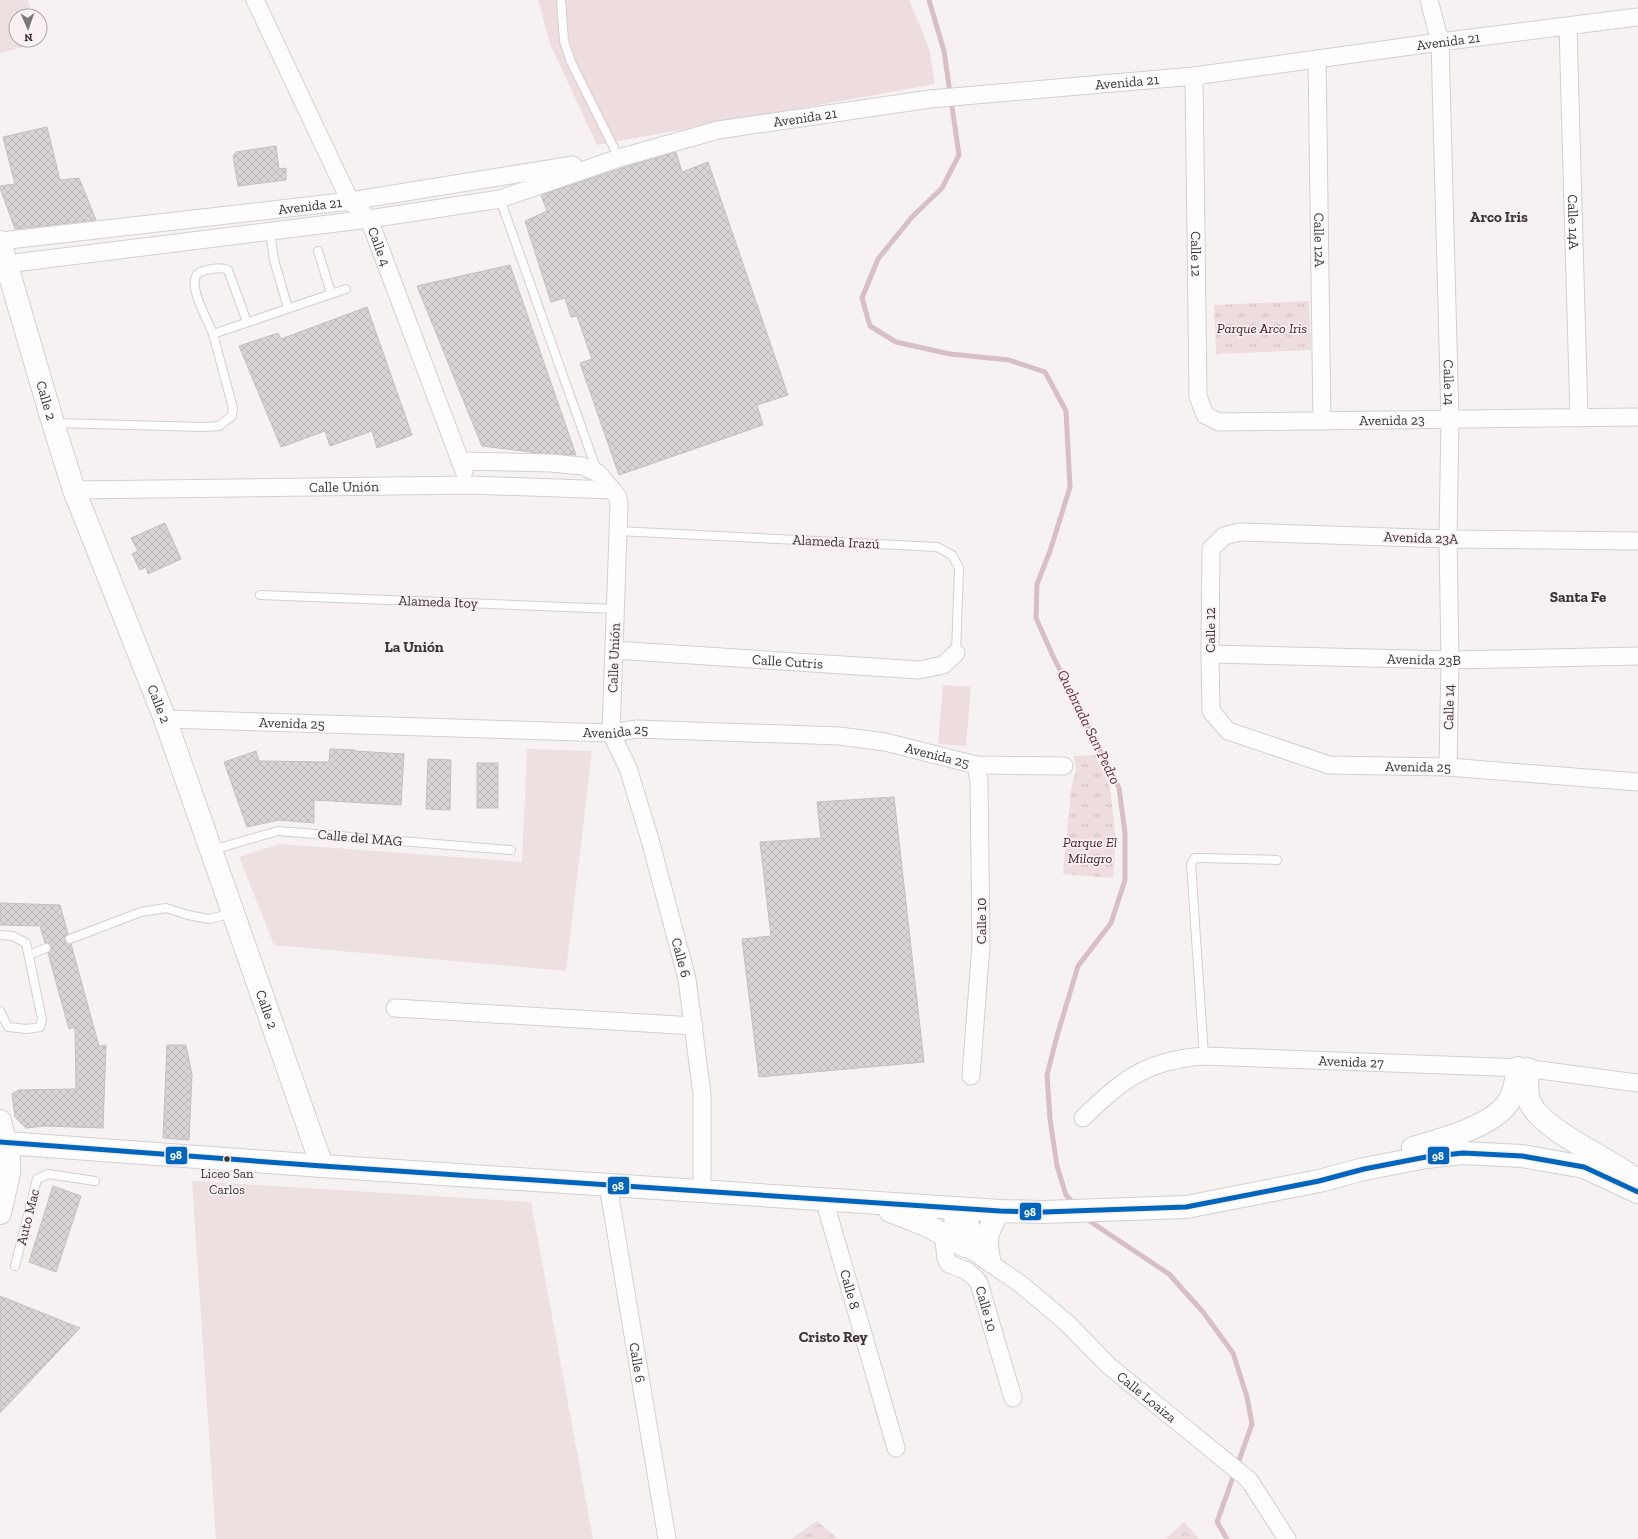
<svg xmlns="http://www.w3.org/2000/svg" width="1638" height="1539" viewBox="0 0 1638 1539" font-family="'Zilla Slab',serif">
  <defs>
    <pattern id="forest-crowns" width="20" height="18" patternUnits="userSpaceOnUse"><rect width="20" height="18" fill="#eedddf"/><path d="M2 6a3 3 0 1 1 6 0M12 15a3 3 0 1 1 6 0" fill="none" stroke="#cdbec0"/></pattern>
    <pattern id="park-tufts" width="24" height="20" patternUnits="userSpaceOnUse"><rect width="24" height="20" fill="#eedddf"/><path d="M3 7l-1-3M5 7V3M7 7l1-3M15 17l-1-3M17 17v-4M19 17l1-3" fill="none" stroke="#cdbec0"/></pattern>
    <pattern id="building-cross-hatch" width="8" height="8" patternUnits="userSpaceOnUse"><rect width="8" height="8" fill="#d8d4d4"/><path d="M0 0l8 8M0 8l8-8" fill="none" stroke="#bab7b7"/></pattern>
  </defs>
  <rect width="100%" height="100%" fill="#f7f2f2"/>
  <g fill="#ece0e1">
    <polygon points="0,0 28,0 32,16 16,16 16,40 38,40 39,43 0,53"/>
    <polygon points="527,749 592,751 566,971 274,945 239,857 280,844 522,862"/>
    <polygon points="192,1181 531,1202 593,1539 216,1539"/>
  </g>
  <polygon fill="url(#forest-crowns)" points="1184,1522 1199,1539 1165,1539"/>
  <g fill="url(#park-tufts)">
    <polygon points="1309,301 1311,350 1216,354 1214,305"/>
    <polygon points="1095,755 1110,788 1116,840 1113,878 1063,874 1071,790 1076,769 1074,756"/>
    <polygon points="817,1521 838,1539 791,1539"/>
  </g>
  <g fill="#eedddf">
    <polygon points="538,0 909,0 929,48 935,84 597,145 550,44"/>
    <polygon points="943,685 971,687 966,746 938,744"/>
  </g>
  <g fill="none" stroke-linecap="round" stroke-linejoin="round">
    <g stroke="#d8bfc3" stroke-width="5">
      <polyline points="929,0 944,51 959,155 942,188 912,217 878,259 862,298 870,326 896,342 950,354 1009,360 1045,372 1066,411 1070,487 1050,551 1037,584 1036,618 1052,654 1119,788 1125,833 1125,880 1111,923 1078,966 1057,1036 1047,1075 1050,1119 1057,1166 1066,1195 1074,1204"/>
      <polyline points="1086,1217 1091,1222 1169,1274 1203,1312 1233,1353 1247,1397 1252,1424 1217,1522 1227,1539"/>
    </g>
  </g>
  <g fill="url(#building-cross-hatch)" stroke="#c3bfbf">
    <polygon points="47,127 60,180 79,178 96,220 15,229 0,188 0,186 15,184 3,137"/>
    <polygon points="276,146 279,169 286,168 286,180 238,186 233,156 236,152"/>
    <polygon points="676,152 682,172 708,162 788,395 757,405 763,425 619,475 580,363 592,359 577,316 571,317 565,298 551,302 525,221 547,211 541,195 622,168"/>
    <polygon points="510,265 576,455 539,453 482,446 417,286"/>
    <polygon points="367,307 412,435 377,448 372,431 330,446 325,431 281,447 239,346 278,333 281,339"/>
    <polygon points="165,523 181,559 148,574 146,567 140,570 132,554 138,551 131,538"/>
    <polygon points="330,749 355,750 355,751 404,754 401,805 314,800 314,823 279,820 247,827 224,762 256,751 259,761 329,762"/>
    <polygon points="428,759 451,760 450,810 426,809"/>
    <rect x="477" y="763" width="21" height="45"/>
    <polygon points="894,797 924,1062 759,1077 742,939 771,936 760,842 821,838 817,802"/>
    <polygon points="0,903 60,905 68,934 66,936 65,941 67,943 71,944 99,1046 106,1045 103,1128 45,1126 26,1128 15,1117 12,1094 18,1090 76,1089 75,1027 69,1029 48,953 51,951 51,946 49,943 45,943 40,926 0,925"/>
    <polygon points="167,1045 186,1045 192,1075 189,1140 163,1138"/>
    <polygon points="53,1186 81,1196 56,1272 29,1262"/>
    <polygon points="0,1296 80,1328 0,1413"/>
  </g>
  <g fill="none" stroke-linecap="round" stroke-linejoin="round">
    <defs>
      <g id="service">
        <polyline points="561,0 564,41 571,62 619,158"/>
        <polyline points="500,199 597,471"/>
        <polyline points="270,231 274,260 288,308"/>
        <polyline points="318,251 331,293"/>
        <path d="M 213,334 C 208,321 189,288 196,276 C 198,272 203,271 207,270 C 214,268 221,267 228,270 L 247,322"/>
        <polyline points="55,423 204,427 219,426 232,416 233,408 213,334 346,289"/>
        <polyline points="618,531 937,547 952,555 959,568 956,653"/>
        <polyline points="260,595 616,609"/>
        <polyline points="212,850 278,831 511,850"/>
        <polyline points="0,935 13,936 26,943 42,1019 40,1027 27,1029 8,1027 0,1011"/>
        <polyline points="70,939 141,912 166,908 188,915 209,919 233,913"/>
        <polyline points="29,955 46,948"/>
        <polyline points="1204,1056 1191,864 1195,858 1201,858 1277,860"/>
        <polyline points="15,1266 37,1179 48,1174 95,1181"/>
      </g>
      <g id="minor">
        <path id="s1" d="M 255,0 L 350,201 L 369,219 L 464,471"/>
        <path id="s2" d="M 1429,0 L 1440,42 L 1450,419 L 1448,539 L 1450,660 L 1448,767"/>
        <path id="s3" d="M 1568,27 L 1579,418"/>
        <path id="s4" d="M 1317,59 L 1322,421"/>
        <path id="s5" d="M 1194,76 L 1198,396 L 1205,415 L 1219,422 L 1638,417"/>
        <path id="s6" d="M 0,241 L 350,201 L 573,165"/>
        <path id="s7" d="M 6,264 L 369,219 L 500,199 L 619,158 L 718,130 L 930,99 L 1194,76 L 1440,42 L 1638,17"/>
        <path id="s8" d="M 460,461 L 551,463 L 582,466 L 598,473 L 618,497 L 619,505 L 611,733 L 628,768 L 650,840 L 687,979 L 702,1094 L 702,1192"/>
        <path id="s9" d="M 74,490 L 470,485 L 613,490"/>
        <path id="s10" d="M 1638,541 L 1448,539 L 1239,532 L 1224,536 L 1211,549 L 1210,654 L 1211,711 L 1228,731 L 1329,765 L 1448,767 L 1638,782"/>
        <path id="s11" d="M 614,650 L 919,670 L 943,665 L 956,653"/>
        <path id="s12" d="M 1210,654 L 1450,660 L 1638,656"/>
        <path id="s13" d="M 165,719 L 611,733 L 637,729 L 839,736 L 885,742 L 976,765 L 1064,766"/>
        <polyline points="395,1008 694,1026"/>
        <polyline points="971,1076 981,945 979,781 976,765"/>
        <path id="s14" d="M 1083,1118 C 1122,1079 1148,1060 1204,1056 L 1524,1068 L 1638,1083"/>
        <path id="s15" d="M 608,1185 L 667,1539"/>
        <path id="s16" d="M 824,1199 L 896,1448"/>
        <path id="s17" d="M 950,1209 L 956,1230 L 965,1246 L 1022,1285 L 1068,1324 L 1109,1366 L 1249,1480 L 1287,1539"/>
        <path d="M 969,1210 C 969,1232 975,1240 988,1257"/>
        <path id="s18" d="M 943,1234 L 946,1258 L 949,1264 L 967,1271 L 975,1278 L 979,1283 L 1013,1398"/>
      </g>
      <g id="secondary">
        <path id="s19" d="M 0,242 L 53,423 L 74,490 L 165,719 L 322,1166"/>
        <path d="M 1528,1069 C 1527,1079 1526,1090 1529,1100 C 1538,1128 1606,1157 1631,1176"/>
        <polyline points="0,1121 9,1158 9,1173 0,1213"/>
        <polyline points="6,1143 322,1166 1000,1211 1044,1212 1186,1207 1319,1181 1364,1169 1426,1157 1463,1153 1522,1156 1584,1167 1638,1192"/>
        <path d="M 1413,1148 C 1440,1140 1490,1127 1507,1104 C 1515,1094 1516,1079 1518,1068"/>
        <polyline points="890,1211 926,1225 965,1246"/>
        <path d="M 989,1259 C 984,1238 988,1228 1000,1211"/>
      </g>
    </defs>
    <use href="#service" stroke="#d3cfd0" stroke-width="10"/>
    <use href="#minor" stroke="#d3cfd0" stroke-width="19"/>
    <use href="#secondary" stroke="#d3cfd0" stroke-width="24"/>
    <use href="#service" stroke="#fefdfd" stroke-width="8"/>
    <use href="#minor" stroke="#fefdfd" stroke-width="17"/>
    <use href="#secondary" stroke="#fefdfd" stroke-width="22"/>
    <defs>
      <polyline id="bus-1" points="0,1142 322,1166 1000,1211 1044,1212 1186,1207 1319,1181 1364,1169 1426,1157 1463,1153 1522,1156 1584,1167 1638,1192"/>
    </defs>
    <use href="#bus-1" stroke="#f9f0f1" stroke-width="8"/>
    <use href="#bus-1" stroke="#0065bd" stroke-width="5"/>
  </g>
  <circle fill="#383435" stroke="#f9f0f1" stroke-width="1.5" cx="227" cy="1159" r="3.5"/>
  <g text-anchor="middle" dominant-baseline="central" stroke-width="3.5" stroke-linejoin="round" paint-order="stroke">
    <g font-size="13" fill="#383435" stroke="#f9f0f1">
      <text x="227" y="1173">Liceo San<tspan x="227" dy="16">Carlos</tspan></text>
    </g>
    <g font-size="14" fill="#383435" stroke="#f9f0f1">
      <text stroke="none"><textPath href="#s7" startOffset="1463">Avenida 21</textPath></text>
      <text stroke="none"><textPath href="#s7" startOffset="1139">Avenida 21</textPath></text>
      <text stroke="none"><textPath href="#s7" startOffset="815">Avenida 21</textPath></text>
      <text stroke="none"><textPath href="#s6" startOffset="312">Avenida 21</textPath></text>
      <text stroke="none"><textPath href="#s3" startOffset="195">Calle 14A</textPath></text>
      <text stroke="none"><textPath href="#s4" startOffset="181">Calle 12A</textPath></text>
      <text stroke="none"><textPath href="#s1" startOffset="278">Calle 4</textPath></text>
      <text stroke="none"><textPath href="#s5" startOffset="178">Calle 12</textPath></text>
      <text stroke="none"><textPath href="#s2" startOffset="384">Calle 14</textPath></text>
      <text stroke="none"><textPath href="#s19" startOffset="165">Calle 2</textPath></text>
      <text stroke="none"><textPath href="#s5" startOffset="529">Avenida 23</textPath></text>
      <text stroke="none"><textPath href="#s9" startOffset="270">Calle Unión</textPath></text>
      <text transform="translate(1421 538) rotate(2)">Avenida 23A</text>
      <text transform="translate(836 542) rotate(3)">Alameda Irazú</text>
      <text transform="translate(438 602) rotate(2)">Alameda Itoy</text>
      <text transform="translate(1210 630) rotate(-90)">Calle 12</text>
      <text transform="translate(614 658) rotate(-88)">Calle Unión</text>
      <text stroke="none"><textPath href="#s12" startOffset="214">Avenida 23B</textPath></text>
      <text stroke="none"><textPath href="#s11" startOffset="174">Calle Cutris</textPath></text>
      <text stroke="none"><textPath href="#s19" startOffset="489">Calle 2</textPath></text>
      <text transform="translate(1449 707) rotate(-89)">Calle 14</text>
      <text stroke="none"><textPath href="#s13" startOffset="127">Avenida 25</textPath></text>
      <text stroke="none"><textPath href="#s13" startOffset="451">Avenida 25</textPath></text>
      <text stroke="none"><textPath href="#s13" startOffset="775">Avenida 25</textPath></text>
      <text stroke="none"><textPath href="#s10" startOffset="817">Avenida 25</textPath></text>
      <text transform="translate(360 838) rotate(5)">Calle del MAG</text>
      <text transform="translate(981 921) rotate(-90)">Calle 10</text>
      <text stroke="none"><textPath href="#s8" startOffset="643">Calle 6</textPath></text>
      <text stroke="none"><textPath href="#s19" startOffset="813">Calle 2</textPath></text>
      <text stroke="none"><textPath href="#s14" startOffset="287">Avenida 27</textPath></text>
      <text transform="translate(28 1217) rotate(-76)">Auto Mac</text>
      <text stroke="none"><textPath href="#s16" startOffset="94">Calle 8</textPath></text>
      <text stroke="none"><textPath href="#s18" startOffset="94">Calle 10</textPath></text>
      <text stroke="none"><textPath href="#s15" startOffset="180">Calle 6</textPath></text>
      <text stroke="none"><textPath href="#s17" startOffset="277">Calle Loaiza</textPath></text>
    </g>
    <g font-size="14" font-style="italic" fill="#491b27" stroke="#f9f0f1">
      <text x="1262" y="328">Parque Arco Iris</text>
      <text x="1090" y="842">Parque El<tspan x="1090" dy="16">Milagro</tspan></text>
    </g>
    <g font-size="15" font-weight="bold" fill="#383435" stroke="#f9f0f1">
      <text x="1499" y="217">Arco Iris</text>
      <text x="1578" y="597">Santa Fe</text>
      <text x="414" y="647">La Unión</text>
      <text x="833" y="1337">Cristo Rey</text>
    </g>
    <g font-size="15" font-style="italic" fill="#64333e" stroke="#f9f0f1">
      <text transform="translate(1089 727) rotate(64)">Quebrada San Pedro</text>
    </g>
  </g>
  <g stroke="#f9f0f1" stroke-width="1.5">
    <rect x="165" y="1146" width="23" height="19" rx="4" fill="#0065bd"/>
    <rect x="1427" y="1146" width="23" height="19" rx="4" fill="#0065bd"/>
    <rect x="607" y="1176" width="23" height="19" rx="4" fill="#0065bd"/>
    <rect x="1019" y="1202" width="23" height="19" rx="4" fill="#0065bd"/>
  </g>
  <g font-size="11" text-anchor="middle" font-weight="bold" fill="#fff">
    <text x="176" y="1159">98</text>
    <text x="1438" y="1160">98</text>
    <text x="618" y="1190">98</text>
    <text x="1030" y="1216">98</text>
  </g>
  <g transform="translate(28 28) rotate(178)"><circle r="19" fill="#f9f0f1" stroke="#aca5a6"/>
  <path d="M0-3L7 15L0 10L-7 15Z" fill="#7b7677"/>
  <text y="-6" font-size="11" font-weight="bold" text-anchor="middle" fill="#383435">N</text>
  </g>
</svg>
